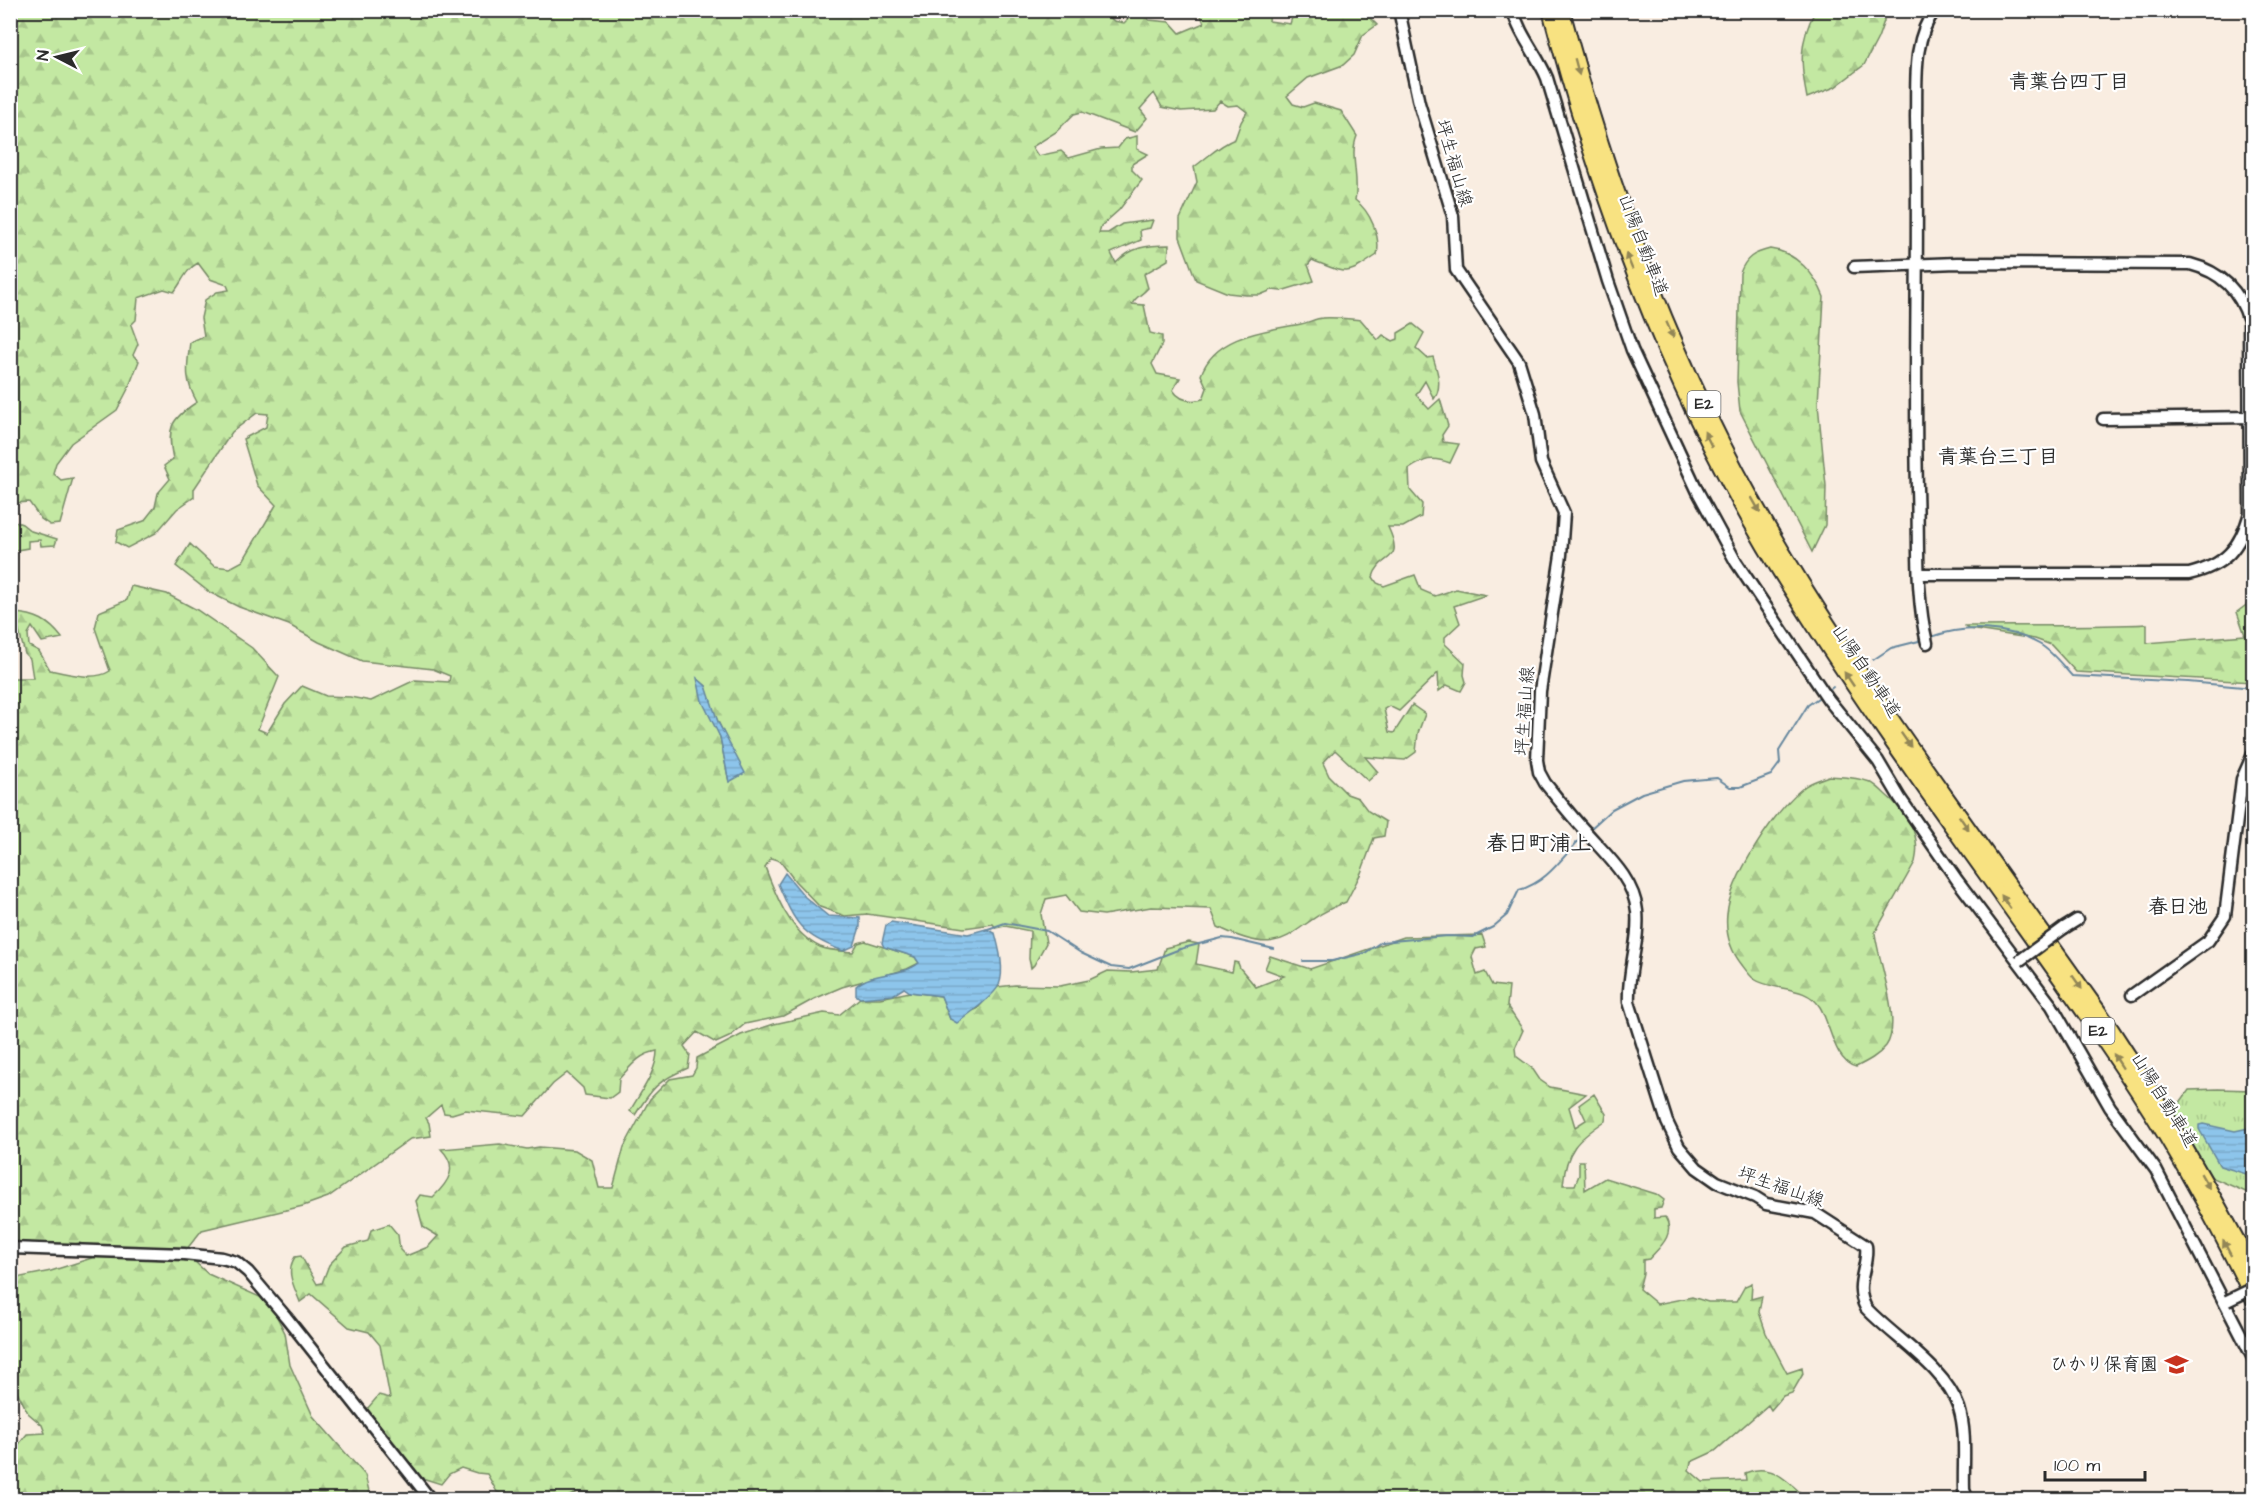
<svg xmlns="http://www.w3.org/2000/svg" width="2264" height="1510" viewBox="0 0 2264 1510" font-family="'Architects Daughter','Klee One',sans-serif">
  <defs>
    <pattern id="forest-firs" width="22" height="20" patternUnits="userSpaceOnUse" patternTransform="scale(1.5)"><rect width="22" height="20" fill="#c3e8a2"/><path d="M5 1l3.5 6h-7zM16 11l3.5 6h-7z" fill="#a8c78c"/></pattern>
    <pattern id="park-tufts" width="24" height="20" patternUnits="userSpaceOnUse" patternTransform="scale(1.5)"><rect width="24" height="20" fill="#c3e8a2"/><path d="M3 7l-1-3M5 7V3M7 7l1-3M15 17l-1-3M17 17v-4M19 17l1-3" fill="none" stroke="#a8c78c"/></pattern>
    <pattern id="water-rules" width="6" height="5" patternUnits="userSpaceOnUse" patternTransform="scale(1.5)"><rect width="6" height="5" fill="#8dc5eb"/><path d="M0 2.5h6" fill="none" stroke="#7aa9ca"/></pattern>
  </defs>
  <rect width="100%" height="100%" fill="#f9ede1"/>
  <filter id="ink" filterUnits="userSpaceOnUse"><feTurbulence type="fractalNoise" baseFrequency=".0167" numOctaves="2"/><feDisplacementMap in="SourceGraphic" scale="12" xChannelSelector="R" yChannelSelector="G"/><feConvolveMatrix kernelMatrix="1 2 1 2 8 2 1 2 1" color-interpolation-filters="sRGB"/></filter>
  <g filter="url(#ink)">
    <g fill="url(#forest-firs)" stroke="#778a66" stroke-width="1.5" fill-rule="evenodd">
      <path d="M 1102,10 L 1114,21 L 1124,23 L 1136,11 L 1143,10 L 1149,20 L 1170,22 L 1180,33 L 1204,23 L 1199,11 L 1270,11 L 1269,21 L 1290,24 L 1294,11 L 1368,10 L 1368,16 L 1377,25 L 1363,35 L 1354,55 L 1343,65 L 1308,78 L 1287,96 L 1293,104 L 1303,107 L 1314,103 L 1341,111 L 1357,136 C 1349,155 1360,178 1355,200 C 1370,211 1381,236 1377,255 C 1345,277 1347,274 1312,260 L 1308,265 L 1314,281 L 1281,291 L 1272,290 L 1260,295 L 1246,295 L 1228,293 L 1196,280 L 1180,237 L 1180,219 L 1197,182 L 1194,167 C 1208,157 1219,145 1235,139 L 1241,122 L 1247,112 L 1238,105 L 1228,106 L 1220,101 L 1213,109 L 1181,111 L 1162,107 L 1154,93 L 1140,109 L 1147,118 L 1135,132 L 1082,112 L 1074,114 L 1056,132 L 1032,147 L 1038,156 L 1061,151 L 1069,158 L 1101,149 L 1118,148 L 1125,139 L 1137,136 L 1137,149 L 1148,154 L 1132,164 L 1132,170 L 1142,180 L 1119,210 L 1101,226 L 1099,233 L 1108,233 L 1122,224 L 1153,220 L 1150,228 L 1140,230 L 1141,240 L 1111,253 L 1116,263 C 1131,247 1147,245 1169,245 L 1168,260 L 1144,274 L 1148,288 C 1142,295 1136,296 1132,304 L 1144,305 L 1150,333 L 1162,336 L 1162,344 L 1152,364 L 1157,374 L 1180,378 L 1173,390 C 1180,401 1191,402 1203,399 L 1207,388 L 1201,375 C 1215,335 1265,331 1301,324 C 1308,323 1316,318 1323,318 C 1335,317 1348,319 1361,320 L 1378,340 L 1383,335 L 1393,341 L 1398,339 L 1398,333 L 1413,324 L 1424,333 L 1416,348 L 1427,358 L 1433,357 C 1437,370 1443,387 1434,399 L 1425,381 L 1416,395 L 1429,409 L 1440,399 L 1448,426 L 1442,435 L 1443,442 L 1459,444 L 1450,463 C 1431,456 1425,459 1409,469 L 1410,490 L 1422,504 L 1421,517 L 1403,527 L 1388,527 C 1406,565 1380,552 1373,577 L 1377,583 L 1384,586 L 1415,575 L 1421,590 L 1435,596 L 1456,589 L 1486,595 L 1454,606 L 1460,623 L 1445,637 L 1445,644 L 1465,663 L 1464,675 L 1466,682 L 1461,691 L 1447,685 L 1439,691 L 1438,673 L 1399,711 L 1389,706 L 1384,709 L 1389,732 L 1394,733 L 1412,705 L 1425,714 L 1418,733 L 1416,752 L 1405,760 L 1365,757 L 1378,772 L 1368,781 L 1335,750 L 1323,763 L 1329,776 L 1347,794 L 1358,798 L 1368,811 L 1386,822 L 1384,836 L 1374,838 L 1361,873 L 1346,902 C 1287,923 1292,964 1218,927 L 1211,909 L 1151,907 L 1104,915 L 1079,912 L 1066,895 L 1046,899 L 1041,914 L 1046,943 L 1034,965 L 1031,968 L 1029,959 L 1030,931 L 1005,926 L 996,928 L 993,924 L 964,928 L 867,914 L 845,916 L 820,907 L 795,881 L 780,861 L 771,858 L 765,867 C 776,896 790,933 820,947 C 830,951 843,951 853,952 L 858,943 L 865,941 L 915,957 L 919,963 L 907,969 L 842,987 L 814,999 L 783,1016 L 745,1024 L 729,1037 L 716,1043 L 697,1032 L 684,1046 L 690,1055 L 688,1068 C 657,1081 653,1087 635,1115 L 630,1111 C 640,1093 657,1071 657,1051 C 639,1054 631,1066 619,1079 L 618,1092 L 610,1098 L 585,1095 L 583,1088 L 567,1073 L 553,1084 L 525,1116 L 465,1110 L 452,1114 L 444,1113 L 441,1105 L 426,1118 L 429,1123 L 431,1136 L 410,1139 L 328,1197 L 303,1206 L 202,1230 L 186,1250 L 93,1247 L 79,1243 L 67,1246 L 11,1243 L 10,678 L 33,678 L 30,659 L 25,654 L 14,613 C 36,614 49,621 62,638 L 42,642 L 32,627 L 28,634 L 29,646 L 39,651 L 50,670 C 68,674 95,681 110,671 L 95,628 L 99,612 L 127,600 L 131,586 L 167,594 L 197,610 L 252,648 L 279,677 L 258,729 L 267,733 L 285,704 L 302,686 L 326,696 L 350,697 L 371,701 L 415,680 L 449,682 L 450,676 L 433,669 L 362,661 L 319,642 L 289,625 L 239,607 L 209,592 L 176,566 L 190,544 L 214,566 L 230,568 L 243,561 L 276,505 L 257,485 L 243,439 L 266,427 L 268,414 L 257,413 L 232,432 L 194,489 L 194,497 L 177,509 L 156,533 L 127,548 L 116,542 L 118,530 L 144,521 L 155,507 L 158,493 L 170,479 L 164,466 L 173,459 C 167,429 169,420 197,402 C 184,379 187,367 190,342 L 204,336 L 201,318 L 205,300 L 217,292 L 229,290 L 227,285 L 210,279 L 198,263 C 186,269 182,282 174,292 L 164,289 L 138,298 L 136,320 L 131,325 L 138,344 L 133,355 L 139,361 L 128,389 L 117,410 L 71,443 L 56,463 L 53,473 L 61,480 L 73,478 L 60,524 L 50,525 L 41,519 L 29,502 L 16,503 L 11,506 L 11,11 ZM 698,679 L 706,686 L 711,707 L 726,738 L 729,782 L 720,737 Z"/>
      <path d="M 1815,11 L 1884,11 L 1884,21 L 1878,38 L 1864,65 L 1835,87 L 1807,98 C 1800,64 1799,42 1815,11 Z"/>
      <path d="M 1770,249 C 1796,252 1815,274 1824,297 L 1818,404 L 1826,486 L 1825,525 L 1812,552 L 1740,411 L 1737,382 L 1740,273 C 1746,257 1754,253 1770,249 Z"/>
      <polygon points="11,520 22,524 31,531 57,539 55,545 41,546 40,540 28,541 28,548 11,551"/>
      <path d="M 2253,600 L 2253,682 L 2076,672 L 2051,645 L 2035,639 L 1969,629 L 1965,626 C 2026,625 2086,627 2147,624 L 2147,643 L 2245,635 L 2237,612 Z"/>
      <path d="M 1829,776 C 1843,777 1857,777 1870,782 C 1876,785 1881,790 1885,794 C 1906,812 1922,833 1915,862 L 1875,933 C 1878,961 1903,1023 1886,1046 C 1878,1056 1868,1061 1856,1067 C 1834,1062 1830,1023 1820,1007 C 1806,984 1773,992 1754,979 C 1750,976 1745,969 1742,965 C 1730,950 1725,934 1727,914 C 1730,878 1775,810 1804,787 C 1810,782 1821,779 1829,776 Z"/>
      <path d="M 1482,935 L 1486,947 L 1476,949 L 1472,957 L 1477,975 L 1485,972 L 1492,985 L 1509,987 L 1507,1006 L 1523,1030 L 1515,1048 L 1516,1056 L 1532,1068 L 1540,1080 L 1550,1087 L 1586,1094 L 1569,1107 L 1575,1127 L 1586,1120 L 1579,1105 L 1594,1094 L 1606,1114 L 1605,1121 C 1577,1140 1566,1150 1563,1185 L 1575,1185 L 1579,1175 L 1579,1161 L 1584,1161 L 1585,1190 L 1605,1178 L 1656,1194 L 1664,1200 L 1661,1208 L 1654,1209 L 1654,1218 L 1665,1217 C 1676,1234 1660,1247 1649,1259 L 1643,1260 L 1643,1273 L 1639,1289 L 1657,1304 L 1692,1297 L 1708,1302 L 1736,1302 L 1745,1286 L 1752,1283 L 1751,1299 L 1762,1296 L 1759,1312 L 1766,1333 L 1787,1373 L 1802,1368 L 1803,1374 L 1792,1393 L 1783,1396 L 1771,1410 L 1768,1405 L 1715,1451 L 1691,1462 L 1689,1470 L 1703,1482 L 1746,1480 L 1745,1473 C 1770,1463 1785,1478 1803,1495 L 1801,1500 L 606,1500 L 593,1494 L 578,1492 L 563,1499 L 518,1499 L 497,1492 L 487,1474 L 477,1473 L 461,1468 L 449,1474 L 441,1484 L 419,1477 L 367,1409 L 379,1395 L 390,1398 L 380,1345 L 369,1332 L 349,1327 L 311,1294 L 300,1302 C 294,1286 285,1272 295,1257 L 301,1256 L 317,1284 L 322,1283 L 329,1265 L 346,1247 L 368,1241 L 371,1230 L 389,1224 L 398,1235 L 400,1250 L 406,1256 L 428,1247 L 438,1236 L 423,1227 L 416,1201 L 420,1195 L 433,1197 C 449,1182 459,1167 441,1149 L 500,1144 L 527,1149 L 539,1147 L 575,1150 L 592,1160 L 599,1188 L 613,1188 L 624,1147 L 650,1099 L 670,1079 L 692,1075 L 696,1068 L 697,1058 L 741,1035 L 774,1024 L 824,1013 L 839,1015 L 860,998 L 880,998 L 910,992 L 941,996 L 950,1019 L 977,1009 L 997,987 L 1015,985 L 1060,986 L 1089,980 L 1108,971 L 1131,972 L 1158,969 L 1165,948 L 1189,942 L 1199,944 L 1196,964 L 1232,972 L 1234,962 L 1238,963 L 1240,968 L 1256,987 L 1284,976 L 1265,969 L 1270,956 L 1310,969 L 1404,937 Z"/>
      <polygon points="98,1256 193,1260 208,1274 260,1297 276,1315 285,1333 290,1365 313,1416 365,1475 371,1499 11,1500 11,1454 27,1434 45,1433 42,1425 28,1413 11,1379 11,1279 51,1271"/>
    </g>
    <polygon fill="url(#park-tufts)" stroke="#778a66" stroke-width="1.5" points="2218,1089 2253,1090 2253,1195 2211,1177 2175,1115 2176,1108 2189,1090"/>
    <g fill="url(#water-rules)" stroke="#66879e" stroke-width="1.5">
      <polygon points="697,678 706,686 718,722 745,773 729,782 720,737 702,701"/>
      <path d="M 785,873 L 805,897 L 828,916 L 860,918 L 860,927 L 854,946 L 843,951 C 800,934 796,925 778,884 Z"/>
      <path d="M 891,922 L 968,934 L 986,929 L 995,933 C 999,948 1005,970 999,985 C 994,996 968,1015 957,1023 L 950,1019 L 941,996 L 910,992 L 904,988 L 893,995 L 860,998 L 856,995 L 856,986 C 873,971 902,977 919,963 L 915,957 L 884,947 L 882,943 L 886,925 Z"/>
      <polygon points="2203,1124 2235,1131 2253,1127 2253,1176 2220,1166 2199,1129 2199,1125"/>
    </g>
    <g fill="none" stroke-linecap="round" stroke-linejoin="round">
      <g stroke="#66879e" stroke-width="2">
        <path d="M 1931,637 C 1965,625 2007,626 2039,644 C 2052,651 2062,665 2072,676 L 2188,682 L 2254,688"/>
        <polyline points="1873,660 1891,648 1923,640"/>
        <polyline points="1828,691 1833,687"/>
        <polyline points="1589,830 1612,809 1642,793 1683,781 1717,778 1730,787 1740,787 1771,775 1780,763 1779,751 1808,705 1821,696"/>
        <polyline points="985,930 1005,923 1047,931 1081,953 1111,967 1129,969 1180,949 1222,938 1232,939 1274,949"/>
        <path d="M 1303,961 L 1332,961 L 1365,953 L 1381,942 L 1447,936 L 1473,937 L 1493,927 L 1507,915 L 1519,890 C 1548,882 1562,857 1583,836"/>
      </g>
      <defs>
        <g id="secondary">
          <path d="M 1399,10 L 1419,103 L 1453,216 L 1456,270 L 1519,362 L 1535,414 L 1541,462 L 1564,513 L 1561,555 L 1540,691 L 1537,760 L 1539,772 L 1545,783 C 1558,799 1571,816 1586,832 C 1606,855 1634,879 1637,911 C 1640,942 1627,971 1629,1002 L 1667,1122 L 1679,1147 L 1697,1168 L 1717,1182 L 1755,1197 L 1766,1204 L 1815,1213 L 1866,1246 C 1869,1268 1853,1284 1866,1308 C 1894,1338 1945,1367 1959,1408 C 1967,1433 1963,1464 1964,1490 L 1968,1500"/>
          <path d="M 1513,10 C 1519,35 1537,54 1547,78 L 1608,281 L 1632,350 L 1698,492 L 1736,562 L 1828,699 L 1878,761 L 1900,798 L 1957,880 L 2052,1006 L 2110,1107 L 2156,1170 L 2254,1360"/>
          <path d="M 1854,267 L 1957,263 L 2190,264 C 2221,272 2240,290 2249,321 L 2250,513 C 2240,548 2226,565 2189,574 L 1919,574"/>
          <polyline points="2103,419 2254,417"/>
          <path d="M 1927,643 C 1915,593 1919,540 1917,489 C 1914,365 1919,241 1916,117 C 1917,82 1912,39 1935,10"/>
          <polyline points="2064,928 2077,920"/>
          <polyline points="2132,995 2208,941 2225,916 2242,779 2254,752"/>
          <polyline points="10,1248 184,1254 222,1258 236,1262 248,1272 286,1317 431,1500"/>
        </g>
        <g id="highway">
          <path d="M 1550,10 C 1604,216 1681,418 1796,597 C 1867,710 1946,818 2024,927 C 2073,996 2122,1064 2166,1136 C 2198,1189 2227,1244 2254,1300"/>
          <path d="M 1562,10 C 1607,180 1667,347 1753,501 C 1812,606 1881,706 1951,804 C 2004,879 2058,954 2111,1029 C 2163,1108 2211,1189 2254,1273"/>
        </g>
      </defs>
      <use href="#secondary" stroke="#2b2b2b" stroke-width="15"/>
      <use href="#highway" stroke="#2b2b2b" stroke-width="18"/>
      <use href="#secondary" stroke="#fff" stroke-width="10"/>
      <use href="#highway" stroke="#f8e281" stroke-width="14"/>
      <defs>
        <g id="secondary-bridge">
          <polyline points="2019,961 2064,928"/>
          <polyline points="2227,1301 2254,1288"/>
        </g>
      </defs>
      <use href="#secondary-bridge" stroke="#2b2b2b" stroke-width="15" stroke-linecap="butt"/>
      <use href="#secondary-bridge" stroke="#fff" stroke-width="10"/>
    </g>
    <defs><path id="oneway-solid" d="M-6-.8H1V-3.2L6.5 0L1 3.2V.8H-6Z" transform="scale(1.5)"/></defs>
    <g fill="#928656">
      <use href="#oneway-solid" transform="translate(1577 67) rotate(75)"/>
      <use href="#oneway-solid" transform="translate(1629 261) rotate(-112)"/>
      <use href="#oneway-solid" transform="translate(1670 330) rotate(66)"/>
      <use href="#oneway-solid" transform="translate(1708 439) rotate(-116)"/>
      <use href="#oneway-solid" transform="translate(1756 505) rotate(60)"/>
      <use href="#oneway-solid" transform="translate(1849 679) rotate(-124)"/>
      <use href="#oneway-solid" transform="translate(1906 740) rotate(55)"/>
      <use href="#oneway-solid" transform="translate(1964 823) rotate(55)"/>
      <use href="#oneway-solid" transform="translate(2006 902) rotate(-125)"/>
      <use href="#oneway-solid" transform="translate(2077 982) rotate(55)"/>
      <use href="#oneway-solid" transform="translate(2118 1061) rotate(-123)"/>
      <use href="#oneway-solid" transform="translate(2205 1181) rotate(60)"/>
      <use href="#oneway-solid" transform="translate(2227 1248) rotate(-118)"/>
    </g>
  </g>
  <defs>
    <symbol id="school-bare" viewBox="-9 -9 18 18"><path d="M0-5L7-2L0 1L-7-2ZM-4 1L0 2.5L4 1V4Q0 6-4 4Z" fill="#c8321e" stroke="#fff" stroke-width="2.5" paint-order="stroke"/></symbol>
  </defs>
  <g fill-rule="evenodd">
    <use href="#school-bare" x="2160" y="1348" width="33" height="33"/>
  </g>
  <g text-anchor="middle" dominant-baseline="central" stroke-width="4.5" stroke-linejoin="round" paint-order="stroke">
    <g fill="#fff" stroke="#6b6b6b" stroke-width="1.5">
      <rect x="1687.5" y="391" width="33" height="26" rx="4.5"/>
      <rect x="2081.5" y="1018" width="33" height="26" rx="4.5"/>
    </g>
    <g font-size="16" font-weight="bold" fill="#2b2b2b">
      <text x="1704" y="404">E2</text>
      <text x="2098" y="1031">E2</text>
    </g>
    <g font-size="18" fill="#2b2b2b" stroke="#fff">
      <text transform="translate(1454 163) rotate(74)">坪生福山線</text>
      <text transform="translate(1643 245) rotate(69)">山陽自動車道</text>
      <text transform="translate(1866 671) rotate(56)">山陽自動車道</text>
      <text transform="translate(1525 711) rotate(-86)">坪生福山線</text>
      <text transform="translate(2164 1100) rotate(58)">山陽自動車道</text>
      <text transform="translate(1781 1187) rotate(19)">坪生福山線</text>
    </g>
    <g font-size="18" font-weight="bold" fill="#2b2b2b" stroke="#fff" text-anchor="end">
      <text x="2158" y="1364">ひかり保育園</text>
    </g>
    <g font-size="20" font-weight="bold" fill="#2b2b2b" stroke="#fff">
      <text x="2069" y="82">青葉台四丁目</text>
      <text x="1998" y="457">青葉台三丁目</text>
      <text x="2178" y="907">春日池</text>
    </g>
    <g font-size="21" font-weight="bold" fill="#2b2b2b" stroke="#fff">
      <text x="1539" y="843">春日町浦上</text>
    </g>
  </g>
  <rect width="2264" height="1510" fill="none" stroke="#fff" stroke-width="36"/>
  <rect x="18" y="18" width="2228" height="1474" fill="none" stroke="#2b2b2b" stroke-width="2" filter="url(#ink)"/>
  <g transform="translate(57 57) rotate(277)" stroke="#ffffff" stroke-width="4.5" paint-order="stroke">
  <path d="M0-4.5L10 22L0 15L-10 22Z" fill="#2b2b2b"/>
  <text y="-9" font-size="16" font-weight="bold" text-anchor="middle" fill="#2b2b2b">N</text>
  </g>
  <path d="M2045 1471v9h100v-9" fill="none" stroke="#2b2b2b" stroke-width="3"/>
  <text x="2054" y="1471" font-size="18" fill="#2b2b2b" stroke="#ffffff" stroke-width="4.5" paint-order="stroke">100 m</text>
</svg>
